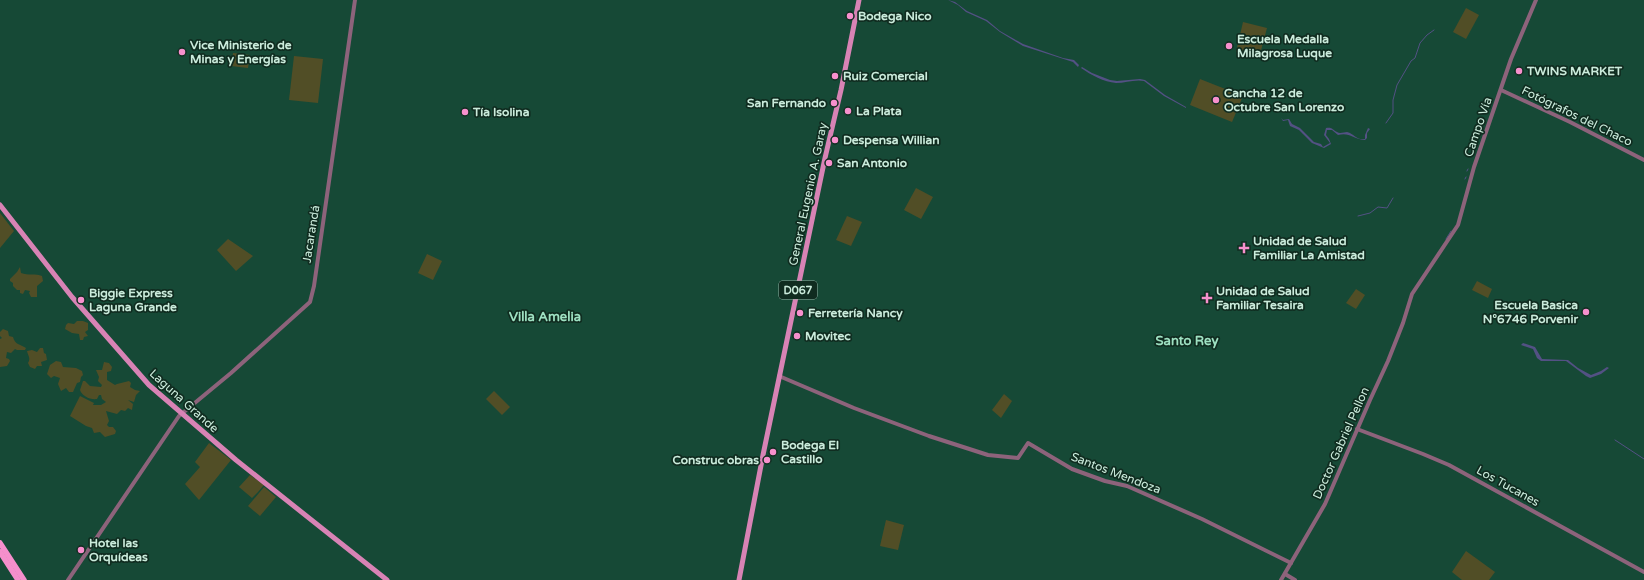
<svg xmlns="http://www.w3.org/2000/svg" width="1644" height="580" viewBox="0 0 1644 580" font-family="'Varela Round',sans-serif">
  <rect width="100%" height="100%" fill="#164936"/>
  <g fill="#514e26">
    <polygon points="1466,8 1479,15 1466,39 1453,32"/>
    <polygon points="1243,22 1267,28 1259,58 1236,52"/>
    <polygon points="233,53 250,55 248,68 231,66"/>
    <polygon points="294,56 323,59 318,103 289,100"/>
    <polygon points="1200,79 1243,96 1232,122 1190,105"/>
    <polygon points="916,188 933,197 921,219 904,210"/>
    <polygon points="0,213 14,231 0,248"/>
    <polygon points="847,216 862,222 851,246 836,240"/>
    <polygon points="228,239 253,256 236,271 217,250"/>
    <polygon points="427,254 442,261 433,280 418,273"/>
    <path d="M 20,267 L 21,273 C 28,276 36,273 42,276 L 43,281 L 37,286 L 37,297 L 31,297 L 29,293 L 30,291 L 25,290 L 23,294 L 20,293 L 20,290 L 17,290 L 13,286 L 13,283 L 10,281 L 10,279 L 17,272 Z"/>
    <polygon points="1477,281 1492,289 1488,298 1472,290"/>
    <polygon points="1356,289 1365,295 1356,309 1346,303"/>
    <polygon points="77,321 83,321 88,323 88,330 85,332 88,336 84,337 83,340 80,340 79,334 72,333 65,329 66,325 68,323 74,324"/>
    <path d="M 3,329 L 8,331 L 9,336 L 13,337 C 15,345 20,344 26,348 L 25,350 L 17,350 L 15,349 L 11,353 L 7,352 L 6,358 L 9,359 L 10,361 L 7,366 L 0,367 L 0,339 L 2,338 L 0,336 L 0,332 Z"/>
    <path d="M 40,348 L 43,348 L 44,353 L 46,354 L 47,360 L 41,362 L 42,366 L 37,366 L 35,369 L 30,367 L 28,363 C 31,358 28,356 27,351 L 32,350 L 37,352 Z"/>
    <polygon points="56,361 61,362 63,367 76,368 82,371 83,375 81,377 80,382 77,383 73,392 69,392 66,388 61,391 58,384 60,378 54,376 51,378 47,374 50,365"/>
    <path d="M 104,362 L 109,363 L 112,367 L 111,371 L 107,372 L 107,380 L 115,385 L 117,384 L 129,381 L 131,383 L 130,387 L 135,390 L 140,391 L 136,395 L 134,402 L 128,400 L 133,404 L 132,410 L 128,408 L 125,411 L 121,410 L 117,414 L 106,411 L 109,421 L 107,425 L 109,427 L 113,427 L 116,431 L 115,434 L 105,437 L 100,432 L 94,433 L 92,428 L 86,426 L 70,416 L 80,396 L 94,403 L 93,405 L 101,405 L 106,402 L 102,399 L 101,395 L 99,395 L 97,399 C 90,400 82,396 80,390 L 83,381 L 85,381 L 90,386 L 101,387 L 102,385 L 98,381 L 99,377 L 96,370 L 102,370 Z"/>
    <polygon points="494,391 510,407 502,415 486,399"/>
    <polygon points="1004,394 1012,401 1001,418 992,410"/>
    <polygon points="209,443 231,460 199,500 185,484 200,467 195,462"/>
    <polygon points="250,475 264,485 258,492 251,486 258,492 252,498 239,487"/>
    <polygon points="264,487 276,497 260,516 248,506"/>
    <polygon points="886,520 904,525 898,550 880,546"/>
    <polygon points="1466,551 1495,572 1489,580 1462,580 1452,572"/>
  </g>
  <g fill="#535184">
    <polygon points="948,0 955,2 967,11 987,20 1000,31 1023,44 1063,58 1074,60 1079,65 1078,67 1073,62 1023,46 1000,32 986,21 966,12 958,5"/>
    <path d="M 1082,67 L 1092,73 L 1110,80 L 1117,81 L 1140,79 L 1145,80 L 1165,95 L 1186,107 L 1186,108 L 1164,96 L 1144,81 C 1135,79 1125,83 1116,83 C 1104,82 1091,75 1081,68 Z"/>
    <path d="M 1281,118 L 1283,120 L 1289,119 L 1292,124 L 1300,128 L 1314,142 L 1321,144 L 1323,147 L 1330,143 L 1324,135 L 1326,128 C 1333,127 1332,130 1337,132 C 1340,134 1344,132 1347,132 C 1355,134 1355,140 1365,139 L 1365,135 L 1368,128 L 1370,129 L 1367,133 L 1367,138 L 1365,140 C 1352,139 1350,132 1338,135 L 1332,130 L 1327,130 L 1326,135 L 1329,139 L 1331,144 L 1324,148 L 1312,143 L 1299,130 L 1290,126 L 1288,120 L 1283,121 Z"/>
    <polygon points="1523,343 1535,347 1542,359 1568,360 1578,368 1591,375 1601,371 1607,367 1609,368 1601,374 1590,378 1586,376 1566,361 1541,361 1537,358 1533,349 1521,345"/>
  </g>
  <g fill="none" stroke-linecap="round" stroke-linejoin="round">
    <g stroke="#535184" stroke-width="1">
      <polyline points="1386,123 1393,113 1393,100 1397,85 1411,61 1415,58 1420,43 1427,35 1434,30"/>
      <polyline points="1467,171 1468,169"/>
      <polyline points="1465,179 1466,177"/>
      <polyline points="1358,216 1370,213 1378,207 1387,208 1393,198"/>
      <polyline points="1446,239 1451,231"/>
      <polyline points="1615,440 1644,459"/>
    </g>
    <g stroke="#8d637b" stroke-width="4">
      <polyline points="1501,90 1570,122 1644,160"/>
      <polyline points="779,376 854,408 929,436 988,455 1018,458 1028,443 1072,469 1105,481 1127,486 1202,519 1291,563"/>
      <polyline points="1357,429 1423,454 1449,465 1644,572"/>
      <polyline points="1285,574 1295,580"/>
      <polyline points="68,580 179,416 231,373 310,302 314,286 355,0"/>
      <polyline points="1281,580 1325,504 1370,400 1388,361 1403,323 1412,294 1458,225 1474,167 1511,59 1536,0"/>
    </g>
    <g stroke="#d883b5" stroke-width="5">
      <polyline points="0,205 72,297 149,385 236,460 387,580"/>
      <polyline points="739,580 763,455 825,158 841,90 859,0"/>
    </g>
    <g stroke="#f58fcc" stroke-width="5.5">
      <polyline points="0,543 24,580"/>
      <polyline points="0,552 18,580"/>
    </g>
  </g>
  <g fill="#f790cd" stroke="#102c20" stroke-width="1.5">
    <circle cx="850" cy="16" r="4"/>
    <circle cx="1229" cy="46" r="4"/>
    <circle cx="182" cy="52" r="4"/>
    <circle cx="1519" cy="71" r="4"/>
    <circle cx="835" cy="76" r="4"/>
    <circle cx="1216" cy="100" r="4"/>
    <circle cx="834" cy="103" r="4"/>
    <circle cx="848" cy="111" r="4"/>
    <circle cx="465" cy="112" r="4"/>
    <circle cx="835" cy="140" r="4"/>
    <circle cx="829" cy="163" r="4"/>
    <path d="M1242 242h4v4h4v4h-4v4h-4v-4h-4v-4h4z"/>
    <path d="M1205 292h4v4h4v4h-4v4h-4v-4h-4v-4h4z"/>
    <circle cx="81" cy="300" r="4"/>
    <circle cx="1586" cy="312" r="4"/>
    <circle cx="800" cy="313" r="4"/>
    <circle cx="797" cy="336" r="4"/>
    <circle cx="773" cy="452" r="4"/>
    <circle cx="767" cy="460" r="4"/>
    <circle cx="81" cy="550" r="4"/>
  </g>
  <g text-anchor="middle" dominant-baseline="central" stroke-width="3.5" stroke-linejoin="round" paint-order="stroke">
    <rect fill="#102c20" stroke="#93b2a4" stroke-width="1" x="779" y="281" width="38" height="18" rx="3"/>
    <g font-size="11" font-weight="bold" fill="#cbecdc">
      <text x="798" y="290">D067</text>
    </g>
    <g font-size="12" font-weight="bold" fill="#cbecdc" stroke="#102c20" text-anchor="start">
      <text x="858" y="16">Bodega Nico</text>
      <text x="1237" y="39">Escuela Medalla<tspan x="1237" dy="14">Milagrosa Luque</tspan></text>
      <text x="190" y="45">Vice Ministerio de<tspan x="190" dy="14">Minas y Energías</tspan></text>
      <text x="1527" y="71">TWINS MARKET</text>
      <text x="843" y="76">Ruiz Comercial</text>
      <text x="1224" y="93">Cancha 12 de<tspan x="1224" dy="14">Octubre San Lorenzo</tspan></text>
      <text x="826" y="103" text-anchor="end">San Fernando</text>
      <text x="856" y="111">La Plata</text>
      <text x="473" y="112">Tía Isolina</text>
      <text x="843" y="140">Despensa Willian</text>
      <text x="837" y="163">San Antonio</text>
      <text x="1253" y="241">Unidad de Salud<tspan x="1253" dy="14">Familiar La Amistad</tspan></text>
      <text x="1216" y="291">Unidad de Salud<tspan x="1216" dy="14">Familiar Tesaira</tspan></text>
      <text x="89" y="293">Biggie Express<tspan x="89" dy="14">Laguna Grande</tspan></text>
      <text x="1578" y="305" text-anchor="end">Escuela Basica<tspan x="1578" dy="14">N°6746 Porvenir</tspan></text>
      <text x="808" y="313">Ferretería Nancy</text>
      <text x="805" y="336">Movitec</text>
      <text x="781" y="445">Bodega El<tspan x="781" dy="14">Castillo</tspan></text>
      <text x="759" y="460" text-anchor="end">Construc obras</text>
      <text x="89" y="543">Hotel las<tspan x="89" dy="14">Orquídeas</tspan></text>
    </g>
    <g font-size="12" fill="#cbecdc" stroke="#102c20">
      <text transform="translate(1577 116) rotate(26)">Fotógrafos del Chaco</text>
      <text transform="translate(1478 127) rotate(-71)">Campo Vía</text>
      <text transform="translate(808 194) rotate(-78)">General Eugenio A. Garay</text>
      <text transform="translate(311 234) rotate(-81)">Jacarandá</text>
      <text transform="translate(184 401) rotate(42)">Laguna Grande</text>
      <text transform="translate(1341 443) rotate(-66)">Doctor Gabriel Pellon</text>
      <text transform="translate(1116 473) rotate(21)">Santos Mendoza</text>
      <text transform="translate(1508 486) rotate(29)">Los Tucanes</text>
    </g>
    <g font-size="13" font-weight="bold" fill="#9ee1c2" stroke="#102c20">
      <text x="545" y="317">Villa Amelia</text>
      <text x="1187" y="341">Santo Rey</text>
    </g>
  </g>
</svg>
